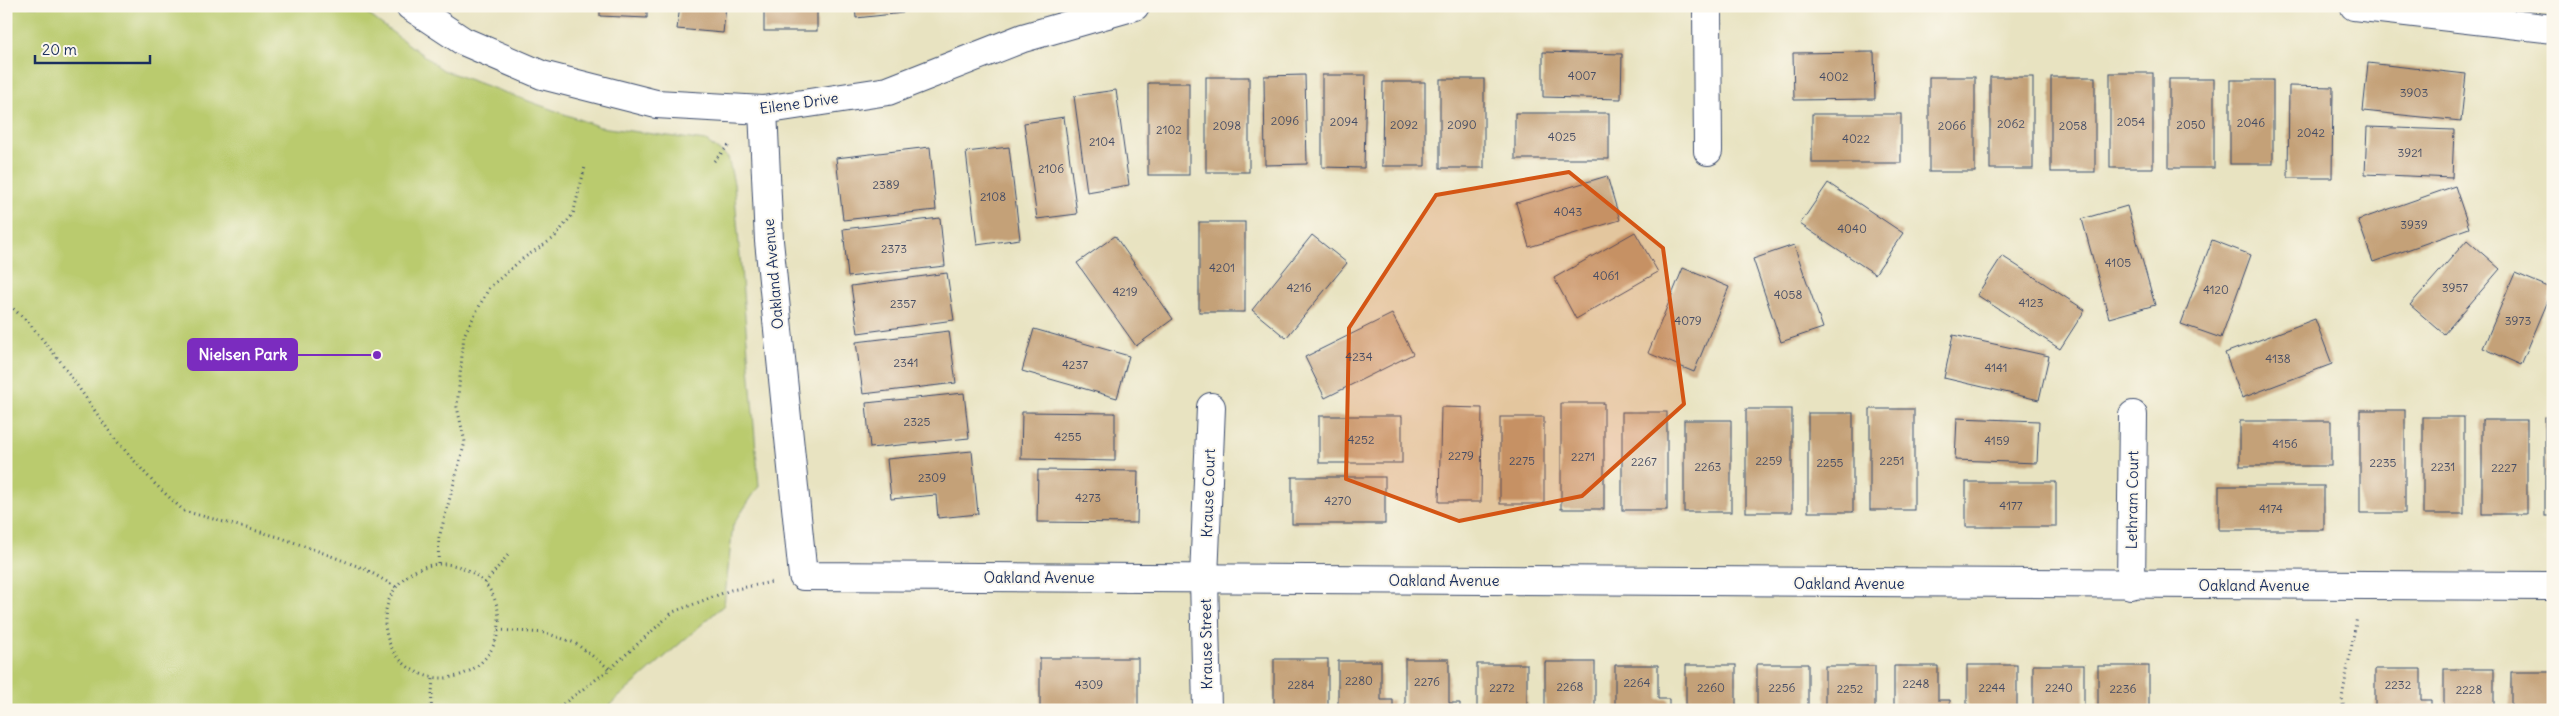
<svg xmlns="http://www.w3.org/2000/svg" width="2559" height="716" viewBox="0 0 2559 716" font-family="Delius,sans-serif">
  <rect width="100%" height="100%" fill="#fbf7ec"/>
  <filter id="ink" filterUnits="userSpaceOnUse"><feTurbulence type="fractalNoise" baseFrequency=".02" numOctaves="2"/><feDisplacementMap in="SourceGraphic" scale="10" xChannelSelector="R" yChannelSelector="G"/><feConvolveMatrix kernelMatrix="1 2 1 2 8 2 1 2 1" color-interpolation-filters="sRGB"/></filter>
  <filter id="wash" filterUnits="userSpaceOnUse"><feTurbulence type="fractalNoise" baseFrequency=".0096" numOctaves="4" result="noise"/><feDisplacementMap in="SourceGraphic" scale="20" xChannelSelector="R" yChannelSelector="G"/><feGaussianBlur stdDeviation="1.12" result="paint"/><feColorMatrix in="noise" values="0 0 0 0 0 0 0 0 0 0 0 0 0 0 0 0 0 1.4 0 .05"/><feComposite in="paint" operator="in"/></filter>
  <g filter="url(#wash)">
    <rect width="100%" height="100%" fill="#e8e3c1"/>
    <polygon fill="#bacb6e" stroke="#6a7d66" points="6,6 357,6 443,70 600,127 706,141 728,157 734,184 759,486 733,525 724,605 604,710 6,710"/>
    <g id="blocks">
      <g fill="#c4a178">
        <polygon points="600,6 647,6 647,18 600,16"/>
        <polygon points="680,6 726,6 723,33 677,29"/>
        <rect x="764" y="6" width="53" height="25"/>
        <polygon points="855,6 903,6 903,13 856,18"/>
        <polygon points="1543,52 1622,54 1621,99 1543,97"/>
        <polygon points="1874,52 1875,99 1794,100 1793,53"/>
        <polygon points="2368,63 2466,74 2461,121 2363,111"/>
        <rect x="2110" y="73" width="43" height="95"/>
        <polygon points="1305,75 1307,164 1265,165 1264,76"/>
        <polygon points="1322,75 1366,75 1364,168 1322,167"/>
        <rect x="1206" y="77" width="43" height="95"/>
        <rect x="1929" y="77" width="46" height="95"/>
        <rect x="1990" y="77" width="43" height="92"/>
        <rect x="2051" y="77" width="44" height="95"/>
        <rect x="1440" y="79" width="44" height="89"/>
        <rect x="2169" y="79" width="45" height="89"/>
        <rect x="2230" y="80" width="43" height="84"/>
        <polygon points="1383,82 1425,82 1425,166 1382,166"/>
        <rect x="1148" y="83" width="41" height="92"/>
        <polygon points="2289,86 2333,87 2332,178 2288,178"/>
        <polygon points="1116,90 1129,185 1087,192 1074,96"/>
        <rect x="1515" y="113" width="94" height="46"/>
        <rect x="1812" y="114" width="89" height="49"/>
        <polygon points="1064,117 1077,214 1037,219 1024,123"/>
        <polygon points="2367,127 2454,130 2452,178 2365,174"/>
        <polygon points="930,147 936,210 843,220 836,158"/>
        <polygon points="1009,147 1020,239 977,245 966,152"/>
        <polygon points="1607,176 1620,220 1529,247 1516,203"/>
        <polygon points="1828,183 1903,233 1875,274 1800,224"/>
        <polygon points="2455,186 2469,228 2373,262 2358,220"/>
        <polygon points="2127,206 2155,305 2109,318 2082,219"/>
        <polygon points="940,218 945,266 848,277 843,229"/>
        <rect x="1199" y="222" width="46" height="90"/>
        <polygon points="1635,232 1658,272 1576,319 1554,278"/>
        <polygon points="1312,235 1347,263 1286,338 1252,310"/>
        <polygon points="1115,236 1173,319 1136,346 1077,263"/>
        <polygon points="2212,240 2251,255 2221,338 2181,324"/>
        <polygon points="2467,240 2500,269 2444,334 2410,305"/>
        <polygon points="1794,245 1823,328 1781,342 1753,259"/>
        <polygon points="2002,256 2085,310 2060,349 1977,295"/>
        <polygon points="1683,268 1729,287 1694,372 1648,353"/>
        <polygon points="947,273 954,320 858,333 851,286"/>
        <polygon points="2515,273 2553,289 2521,365 2483,348"/>
        <polygon points="1392,314 1413,354 1325,398 1305,357"/>
        <polygon points="2315,319 2332,364 2242,398 2225,353"/>
        <polygon points="1034,329 1129,356 1117,398 1022,371"/>
        <polygon points="949,331 956,383 863,394 856,342"/>
        <polygon points="1953,335 2049,356 2039,400 1944,378"/>
        <polygon points="964,393 969,438 870,448 866,403"/>
        <rect x="1561" y="403" width="43" height="106"/>
        <polygon points="1441,407 1482,408 1481,502 1439,502"/>
        <rect x="1746" y="409" width="46" height="103"/>
        <rect x="1870" y="409" width="44" height="101"/>
        <rect x="2360" y="410" width="45" height="103"/>
        <polygon points="1022,412 1115,413 1115,461 1021,459"/>
        <rect x="1622" y="412" width="45" height="98"/>
        <rect x="1808" y="413" width="45" height="99"/>
        <rect x="1319" y="416" width="83" height="47"/>
        <rect x="1500" y="417" width="44" height="87"/>
        <rect x="2423" y="417" width="41" height="97"/>
        <rect x="2545" y="417" width="8" height="99"/>
        <polygon points="1957,418 2039,421 2037,463 1955,460"/>
        <rect x="1684" y="420" width="47" height="92"/>
        <rect x="2482" y="420" width="45" height="94"/>
        <rect x="2240" y="421" width="91" height="45"/>
        <polygon points="972,451 978,514 938,518 936,495 891,499 887,459"/>
        <polygon points="1038,470 1138,471 1137,523 1037,522"/>
        <rect x="1292" y="477" width="93" height="47"/>
        <rect x="1966" y="482" width="90" height="45"/>
        <rect x="2219" y="486" width="105" height="44"/>
        <rect x="1040" y="658" width="98" height="52"/>
        <rect x="1274" y="659" width="54" height="51"/>
        <polygon points="1405,659 1449,659 1449,703 1460,703 1460,710 1405,710"/>
        <polygon points="1338,661 1381,661 1381,700 1393,700 1393,710 1338,710"/>
        <rect x="1545" y="662" width="50" height="48"/>
        <rect x="1477" y="664" width="50" height="46"/>
        <rect x="1757" y="664" width="51" height="46"/>
        <polygon points="1615,665 1658,665 1658,699 1669,699 1669,710 1615,710"/>
        <rect x="1686" y="665" width="50" height="45"/>
        <rect x="1967" y="665" width="50" height="45"/>
        <rect x="2033" y="665" width="51" height="45"/>
        <rect x="1825" y="666" width="50" height="44"/>
        <polygon points="1894,666 1938,666 1938,700 1950,700 1950,710 1894,710"/>
        <rect x="2098" y="666" width="51" height="44"/>
        <polygon points="2375,669 2421,669 2421,700 2431,700 2431,710 2375,710"/>
        <rect x="2444" y="669" width="50" height="41"/>
        <rect x="2511" y="672" width="42" height="38"/>
      </g>
    </g>
  </g>
  <g filter="url(#ink)">
    <use href="#blocks" fill-opacity="0" stroke="#3a4a6d" stroke-width="1"/>
    <g fill="none" stroke-linecap="round" stroke-linejoin="round">
      <defs>
        <g id="minor">
          <polyline points="410,6 463,41 542,75 656,104 763,110 888,91 1023,38 1135,6"/>
          <polyline points="1707,6 1708,151"/>
          <polyline points="2354,6 2553,29"/>
          <polyline points="763,110 769,241 803,576 2553,586"/>
          <polyline points="2131,585 2133,415"/>
          <polyline points="1207,710 1204,578 1211,407"/>
        </g>
      </defs>
      <use href="#minor" stroke="#3a4a6d" stroke-width="30"/>
      <g stroke="#3a4a6d" stroke-width="3" stroke-dasharray="1 4" stroke-linecap="butt">
        <polyline points="714,161 731,143"/>
        <polyline points="6,302 29,323 60,361 114,438 155,484 184,511 279,537 318,551 365,569 396,587"/>
        <polyline points="438,563 439,538 465,442 457,407 464,335 489,288 522,259 554,238 573,214 585,167"/>
        <circle cx="442" cy="621" r="57"/>
        <polyline points="485,583 508,555"/>
        <polyline points="498,630 546,633 575,643 610,669"/>
        <polyline points="431,710 433,678"/>
        <polyline points="555,710 610,669 673,612 731,590 772,582"/>
        <polyline points="2344,710 2342,698 2357,617"/>
      </g>
      <use href="#minor" stroke="#fff" stroke-width="28"/>
    </g>
  </g>
  <path fill="#d45514" fill-opacity="0.2" stroke="#d45514" stroke-width="4" stroke-linejoin="round" d="M 1569,172 L 1663,248 L 1684,404 L 1582,496 L 1459,521 L 1346,479 L 1349,328 L 1436,195 Z"/>
  <g text-anchor="middle" dominant-baseline="central" stroke-width="4" stroke-linejoin="round" paint-order="stroke">
    <g font-size="12" fill="#454c64">
      <text x="1582" y="75">4007</text>
      <text x="1834" y="76">4002</text>
      <text x="2414" y="92">3903</text>
      <text x="1285" y="120">2096</text>
      <text x="1344" y="121">2094</text>
      <text x="2131" y="121">2054</text>
      <text x="2251" y="122">2046</text>
      <text x="2011" y="123">2062</text>
      <text x="1404" y="124">2092</text>
      <text x="1462" y="124">2090</text>
      <text x="2191" y="124">2050</text>
      <text x="1227" y="125">2098</text>
      <text x="1952" y="125">2066</text>
      <text x="2073" y="125">2058</text>
      <text x="1169" y="129">2102</text>
      <text x="2311" y="132">2042</text>
      <text x="1562" y="136">4025</text>
      <text x="1856" y="138">4022</text>
      <text x="1102" y="141">2104</text>
      <text x="2410" y="152">3921</text>
      <text x="1051" y="168">2106</text>
      <text x="886" y="184">2389</text>
      <text x="993" y="196">2108</text>
      <text x="1568" y="211">4043</text>
      <text x="2414" y="224">3939</text>
      <text x="1852" y="228">4040</text>
      <text x="894" y="248">2373</text>
      <text x="2118" y="262">4105</text>
      <text x="1222" y="267">4201</text>
      <text x="1606" y="275">4061</text>
      <text x="1299" y="287">4216</text>
      <text x="2455" y="287">3957</text>
      <text x="2216" y="289">4120</text>
      <text x="1125" y="291">4219</text>
      <text x="1788" y="294">4058</text>
      <text x="2031" y="302">4123</text>
      <text x="903" y="303">2357</text>
      <text x="1688" y="320">4079</text>
      <text x="2518" y="320">3973</text>
      <text x="1359" y="356">4234</text>
      <text x="2278" y="358">4138</text>
      <text x="906" y="362">2341</text>
      <text x="1075" y="364">4237</text>
      <text x="1996" y="367">4141</text>
      <text x="917" y="421">2325</text>
      <text x="1068" y="436">4255</text>
      <text x="1361" y="439">4252</text>
      <text x="1997" y="440">4159</text>
      <text x="2285" y="443">4156</text>
      <text x="1461" y="455">2279</text>
      <text x="1583" y="456">2271</text>
      <text x="1522" y="460">2275</text>
      <text x="1769" y="460">2259</text>
      <text x="1892" y="460">2251</text>
      <text x="1644" y="461">2267</text>
      <text x="1830" y="462">2255</text>
      <text x="2383" y="462">2235</text>
      <text x="1708" y="466">2263</text>
      <text x="2443" y="466">2231</text>
      <text x="2504" y="467">2227</text>
      <text x="932" y="477">2309</text>
      <text x="1088" y="497">4273</text>
      <text x="1338" y="500">4270</text>
      <text x="2011" y="505">4177</text>
      <text x="2271" y="508">4174</text>
      <text x="1359" y="680">2280</text>
      <text x="1427" y="681">2276</text>
      <text x="1637" y="682">2264</text>
      <text x="1916" y="683">2248</text>
      <text x="1089" y="684">4309</text>
      <text x="1301" y="684">2284</text>
      <text x="2398" y="684">2232</text>
      <text x="1570" y="686">2268</text>
      <text x="1502" y="687">2272</text>
      <text x="1711" y="687">2260</text>
      <text x="1782" y="687">2256</text>
      <text x="1992" y="687">2244</text>
      <text x="2059" y="687">2240</text>
      <text x="1850" y="688">2252</text>
      <text x="2123" y="688">2236</text>
      <text x="2469" y="689">2228</text>
    </g>
    <g font-size="15" fill="#1b2f5e" stroke="#fbf7ec">
      <text transform="translate(799 103) rotate(-8)">Eilene Drive</text>
      <text transform="translate(773 274) rotate(-95)">Oakland Avenue</text>
      <text transform="translate(1208 493) rotate(-88)">Krause Court</text>
      <text transform="translate(2132 500) rotate(-89)">Lethram Court</text>
      <text x="1039" y="577">Oakland Avenue</text>
      <text x="1444" y="580">Oakland Avenue</text>
      <text x="1849" y="583">Oakland Avenue</text>
      <text x="2254" y="585">Oakland Avenue</text>
      <text transform="translate(1206 644) rotate(-91)">Krause Street</text>
    </g>
  </g>
  <path fill="none" stroke="#7b2cbf" stroke-width="2" d="M377 355L297 355"/>
  <circle fill="#7b2cbf" stroke="#fbf7ec" stroke-width="2" cx="377" cy="355" r="5"/>
  <rect fill="#7b2cbf" stroke="#7b2cbf" stroke-width="2" x="188" y="339" width="109" height="31" rx="5"/>
  <g font-size="16" text-anchor="middle" font-weight="bold" fill="#fff">
    <text x="243" y="360">Nielsen Park</text>
  </g>
  <rect width="2559" height="716" fill="none" stroke="#fbf7ec" stroke-width="25"/>
  <path d="M35 55v8h115v-8" fill="none" stroke="#1b2f5e" stroke-width="2.5"/>
  <text x="42" y="55" font-size="15" fill="#1b2f5e" stroke="#fbf7ec" stroke-width="4" paint-order="stroke">20 m</text>
</svg>
